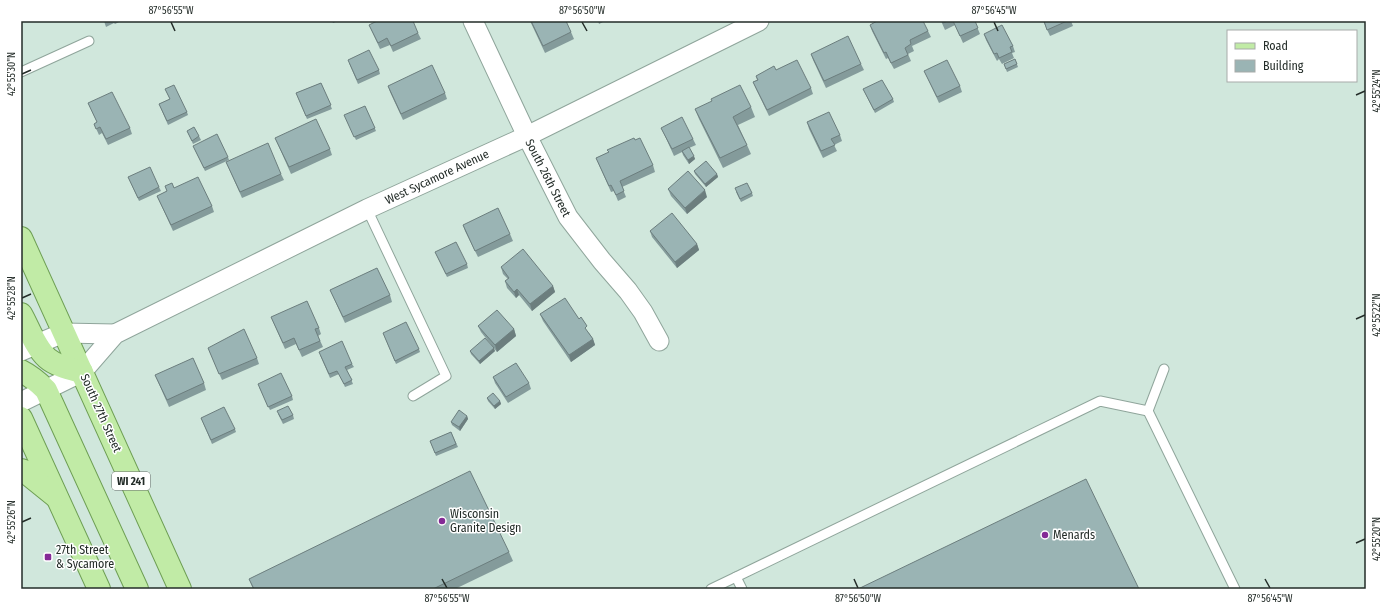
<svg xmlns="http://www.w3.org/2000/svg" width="1387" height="610" viewBox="0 0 1387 610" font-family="'Fira Sans Condensed',sans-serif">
  <rect width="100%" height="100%" fill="#d0e7dc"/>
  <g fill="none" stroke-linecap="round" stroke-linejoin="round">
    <defs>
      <g id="lane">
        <polyline points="21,72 89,41"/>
        <polyline points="367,209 446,376 413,396"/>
        <polyline points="1164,369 1148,411 1235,589"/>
        <polyline points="736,577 1100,401 1148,411"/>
        <polyline points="711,589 736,577 742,589"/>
      </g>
      <g id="street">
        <polyline points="473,21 527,136 568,217 602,261 628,291 643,312 659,341"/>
        <polyline points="21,351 63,333 115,334"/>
        <polyline points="21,402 82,372 115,334 367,209 527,136 759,21"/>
      </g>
      <g id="primary">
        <polyline points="21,238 180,589"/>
        <path d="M 21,314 C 29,328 35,347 47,358 C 56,366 71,369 82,372"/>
        <path d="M 21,371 C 31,376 38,382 46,390 L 137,589"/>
        <polyline points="21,418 99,589"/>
        <polyline points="21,470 24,471 55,496"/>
      </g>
    </defs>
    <use href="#lane" stroke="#8fa59b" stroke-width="11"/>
    <use href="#street" stroke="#8fa59b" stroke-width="21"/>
    <use href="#primary" stroke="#6e9f54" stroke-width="24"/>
    <use href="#lane" stroke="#fff" stroke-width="9"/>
    <use href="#street" stroke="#fff" stroke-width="19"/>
    <use href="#primary" stroke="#c1eba6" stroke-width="22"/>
  </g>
  <g fill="#849b9b">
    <polygon points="104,21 121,21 115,24 114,23 106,27"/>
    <polygon points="332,21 338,21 333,23"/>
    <polygon points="530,21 571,32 574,39 545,53"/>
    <polygon points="598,21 605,21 599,24"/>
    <polygon points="941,21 976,21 975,22 980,34 963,43 955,25 945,30"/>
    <polygon points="1043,21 1071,21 1073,26 1050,36"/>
    <polygon points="369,25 418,33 421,39 393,52 390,45 380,49"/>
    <polygon points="870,25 928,31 931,37 912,46 914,51 908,54 911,61 894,69 888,58 886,59 872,31"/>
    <polygon points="984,34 1013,46 1015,52 1012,53 1014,58 1002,64 999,59 997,61 986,40"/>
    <polygon points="811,54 861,64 864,70 826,88 813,60"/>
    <polygon points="1015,59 1018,67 1007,72 1004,64"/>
    <polygon points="349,63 379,70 380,74 358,84"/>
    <polygon points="776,70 811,88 813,94 769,116 756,89 753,82 757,80 756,76"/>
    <polygon points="924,71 960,86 962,92 939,103 927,77"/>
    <polygon points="321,83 332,109 307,119 296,93"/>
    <polygon points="388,86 445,93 447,99 403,120 390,92"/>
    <polygon points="165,89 187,112 188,115 168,125 159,104 170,99"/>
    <polygon points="863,89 893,99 894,102 875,113"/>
    <polygon points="88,103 130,128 132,134 108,145 102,133 99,135 94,124 97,122"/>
    <polygon points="365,106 376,131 356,140 346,118"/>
    <polygon points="751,107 755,117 738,125 747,145 751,154 723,168 699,119 695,109"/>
    <polygon points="807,122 840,135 842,141 834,145 837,151 823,158 809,129"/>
    <polygon points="661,128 693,139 696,145 689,148 695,159 689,164 683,155 682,152 674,156 664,134"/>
    <polygon points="187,131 199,136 201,140 193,144"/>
    <polygon points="275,138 330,149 332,155 291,174"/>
    <polygon points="635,140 653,165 655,172 622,187 626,197 618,201 614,191 611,192 596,158"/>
    <polygon points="193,146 228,157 229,160 205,171"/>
    <polygon points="226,162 281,174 284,180 242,198"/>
    <polygon points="694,171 717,174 718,177 706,187 695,174"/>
    <polygon points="128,177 159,187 161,191 139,201"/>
    <polygon points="165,186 174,188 212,206 214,212 173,231 157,196 167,191"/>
    <polygon points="668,189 707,197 687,214 671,196"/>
    <polygon points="736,192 752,193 753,196 741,202"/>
    <polygon points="463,225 510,234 513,241 478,257 465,231"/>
    <polygon points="650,231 697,244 699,250 677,268 652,237"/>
    <polygon points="435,252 467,264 468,268 447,277"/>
    <polygon points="501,267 553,286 555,292 532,311 519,295 516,298 507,288 505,281 508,279 503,274"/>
    <polygon points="330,290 390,295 392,302 345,323"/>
    <polygon points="540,314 589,333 593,339 595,345 571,362 543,321"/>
    <polygon points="271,317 319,328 321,334 318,336 323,347 302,357 296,344 285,349"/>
    <polygon points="478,326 514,329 516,336 497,352 481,332"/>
    <polygon points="383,333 419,349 420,352 396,364"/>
    <polygon points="208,348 257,358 259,364 222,380"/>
    <polygon points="470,351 495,351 480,364 471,354"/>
    <polygon points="320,355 352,364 354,367 347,370 353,384 345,387 339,374 330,378"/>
    <polygon points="155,375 204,383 206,390 169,407"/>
    <polygon points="493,377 529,383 531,389 508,403 495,383"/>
    <polygon points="259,387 292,396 293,400 270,410"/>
    <polygon points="487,398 500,401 501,404 495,409 488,401"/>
    <polygon points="278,414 293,415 294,419 283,424"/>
    <polygon points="467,416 468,419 460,431 452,425 451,422"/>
    <polygon points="201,418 235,429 236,432 212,444"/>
    <polygon points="451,432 458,447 436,456 430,441"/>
    <polygon points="509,552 513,561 455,589 253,589 249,579"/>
  </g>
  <g fill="#6c7e7e">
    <polygon points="694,156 695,159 689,164 688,160"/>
    <polygon points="717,174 718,177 706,187 705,184"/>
    <polygon points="705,190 707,197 687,214 685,208"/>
    <polygon points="697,244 699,250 677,268 675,262"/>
    <polygon points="553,286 555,292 532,311 530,304"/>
    <polygon points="517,289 519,295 516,298 514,292"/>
    <polygon points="514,329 516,336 497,352 495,345"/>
    <polygon points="593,339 595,345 571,362 569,355"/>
    <polygon points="494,348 495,351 480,364 479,361"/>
    <polygon points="500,401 501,404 495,409 494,406"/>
    <polygon points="467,416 468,419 460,431 459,427"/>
  </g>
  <g fill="#9ab4b4" stroke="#6c7e7e">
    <polygon points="377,21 413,21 418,33 391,46 387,38 378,43 369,25"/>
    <polygon points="531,21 566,21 571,32 543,46"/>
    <polygon points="877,21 923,21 928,31 910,40 911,44 905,48 908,55 891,63 886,52 884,53 870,25"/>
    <polygon points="942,21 948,21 943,23"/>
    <polygon points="953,21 975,21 978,28 960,36"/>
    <polygon points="1044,21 1067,21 1047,30"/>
    <polygon points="1002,25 1013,46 1010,47 1012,52 999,58 997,53 994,54 984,34"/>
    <polygon points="848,36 861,64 824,81 811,54"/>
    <polygon points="369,50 379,70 357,80 348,60"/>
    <polygon points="1015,59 1017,64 1006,69 1004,64"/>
    <polygon points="797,60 811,88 767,110 753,82 758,80 756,76 774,66 776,70"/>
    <polygon points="947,60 960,86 937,97 924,71"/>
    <polygon points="432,65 445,93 401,114 388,86"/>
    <polygon points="882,80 893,99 874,110 863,89"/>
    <polygon points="321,83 331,105 306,116 296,93"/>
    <polygon points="174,85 187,112 167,121 159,104 170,99 165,89"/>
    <polygon points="740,85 751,107 733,117 747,145 720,158 695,109 712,101 711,99"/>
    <polygon points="112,92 130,128 106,139 100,127 96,129 94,124 97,122 88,103"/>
    <polygon points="365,106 375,128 354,137 344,115"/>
    <polygon points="829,112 840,135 831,139 835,145 821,151 807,122"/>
    <polygon points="682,117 693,139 672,149 661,128"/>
    <polygon points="316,119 330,149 289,167 275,138"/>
    <polygon points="194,127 199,136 192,141 187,131"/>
    <polygon points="217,134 228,157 204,168 193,146"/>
    <polygon points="634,138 635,140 640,138 653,165 620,181 624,191 616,195 611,185 609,186 596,158 609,152 607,150"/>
    <polygon points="268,143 281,174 240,192 226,162"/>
    <polygon points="689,147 694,156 688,160 682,151"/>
    <polygon points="706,161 717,174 705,184 694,171"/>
    <polygon points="150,167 159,187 138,198 128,177"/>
    <polygon points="688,171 705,190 685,208 668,189"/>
    <polygon points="198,177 212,206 171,225 157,196 167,191 165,186 172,183 174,188"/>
    <polygon points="747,183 752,193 740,199 735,188"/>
    <polygon points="498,208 510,234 475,251 463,225"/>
    <polygon points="672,213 697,244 675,262 650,231"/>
    <polygon points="456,242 467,264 446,274 435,252"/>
    <polygon points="523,249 553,286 530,304 517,289 514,292 505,281 509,278 501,267"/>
    <polygon points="377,268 390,295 343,317 330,290"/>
    <polygon points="565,298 579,319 581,317 587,326 585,328 593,339 569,355 540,314"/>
    <polygon points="307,301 319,328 315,329 320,341 299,350 294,338 283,343 271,317"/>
    <polygon points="497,310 514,329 495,345 478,326"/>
    <polygon points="406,322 419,349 395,361 383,333"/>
    <polygon points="244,329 257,358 219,374 208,348"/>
    <polygon points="485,338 494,348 479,361 470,351"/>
    <polygon points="342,341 352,364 345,367 352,380 344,384 337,371 329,374 319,352"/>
    <polygon points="193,358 204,383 167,400 155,375"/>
    <polygon points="516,363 529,383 506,397 493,377"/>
    <polygon points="281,373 292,396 268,407 258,384"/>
    <polygon points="493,393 500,401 494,406 487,398"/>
    <polygon points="288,406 293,415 282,420 277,411"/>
    <polygon points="224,407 235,429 211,440 201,418"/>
    <polygon points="459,410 467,416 459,427 451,422"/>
    <polygon points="451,432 456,444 435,453 430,441"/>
    <polygon points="470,471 509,552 433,589 254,589 249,579"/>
    <polygon points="1086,479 1139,589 858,589"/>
  </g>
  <path fill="none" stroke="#232c28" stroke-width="1.5" d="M 171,22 L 175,31M 582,22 L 587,31M 994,22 L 998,31M 22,74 L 31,70M 1356,95 L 1365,91M 22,298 L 31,294M 1356,319 L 1365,315M 22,522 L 31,518M 1356,543 L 1365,539M 442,579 L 447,588M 854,579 L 858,588M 1265,579 L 1270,588"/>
  <g fill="#842a96" stroke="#fff" stroke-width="1.5">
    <circle cx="442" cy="521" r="4"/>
    <circle cx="1045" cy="535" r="4"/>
    <rect x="44" y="553" width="8" height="8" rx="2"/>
  </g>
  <g text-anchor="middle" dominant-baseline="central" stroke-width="3" stroke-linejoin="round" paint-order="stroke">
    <rect fill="#fff" stroke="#656b68" stroke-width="1" x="112" y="472" width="38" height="18" rx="3"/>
    <g font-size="11" font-weight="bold" fill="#232c28">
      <text x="131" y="481">WI 241</text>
    </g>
    <g font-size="12" fill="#232c28" stroke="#fff">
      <text transform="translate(437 177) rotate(-25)">West Sycamore Avenue</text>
      <text transform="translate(548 178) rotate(63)">South 26th Street</text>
      <text transform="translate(101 413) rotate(66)">South 27th Street</text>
    </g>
    <g font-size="12" fill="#232c28" stroke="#fff" text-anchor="start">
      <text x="450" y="514">Wisconsin<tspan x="450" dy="14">Granite Design</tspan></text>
      <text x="1053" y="535">Menards</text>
      <text x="56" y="550">27th Street<tspan x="56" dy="14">&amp; Sycamore</tspan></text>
    </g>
  </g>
  <rect width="1387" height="610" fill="none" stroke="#ffffff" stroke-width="44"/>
  <rect x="1227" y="30" width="130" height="52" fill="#ffffff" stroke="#a7aba9"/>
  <rect x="1235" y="43" width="20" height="6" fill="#c1eba6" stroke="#a7aba9"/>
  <text x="1263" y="50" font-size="12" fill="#232c28">Road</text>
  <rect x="1235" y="60" width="20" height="12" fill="#9ab4b4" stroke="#a7aba9"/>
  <text x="1263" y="70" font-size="12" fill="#232c28">Building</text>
  <rect x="22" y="22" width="1343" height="566" fill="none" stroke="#232c28" stroke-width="1.5"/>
  <g font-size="10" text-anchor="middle" fill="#232c28">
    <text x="171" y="14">87°56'55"W</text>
    <text x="582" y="14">87°56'50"W</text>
    <text x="994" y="14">87°56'45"W</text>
    <text transform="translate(11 74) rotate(-90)" y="4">42°55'30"N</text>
    <text transform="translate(1376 91) rotate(-90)" y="4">42°55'24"N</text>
    <text transform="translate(11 298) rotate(-90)" y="4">42°55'28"N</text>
    <text transform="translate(1376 315) rotate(-90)" y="4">42°55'22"N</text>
    <text transform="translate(11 522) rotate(-90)" y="4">42°55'26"N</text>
    <text transform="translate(1376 539) rotate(-90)" y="4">42°55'20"N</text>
    <text x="447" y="602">87°56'55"W</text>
    <text x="858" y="602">87°56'50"W</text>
    <text x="1270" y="602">87°56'45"W</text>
  </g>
</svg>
